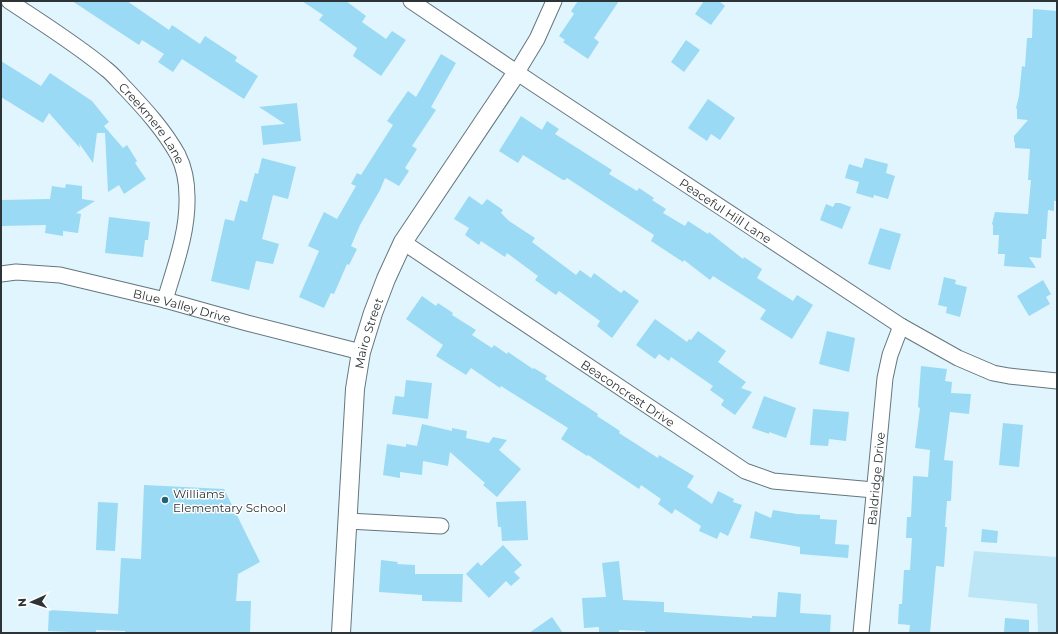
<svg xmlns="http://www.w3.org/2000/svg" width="1058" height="634" viewBox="0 0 1058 634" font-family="Montserrat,sans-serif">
  <rect width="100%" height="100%" fill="#e1f5fe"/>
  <polygon fill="#bce6f6" points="974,551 1057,557 1057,633 1038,633 1037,604 968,597"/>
  <g fill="#9adaf4">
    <polygon points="72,1 127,1 169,30 172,25 200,44 205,36 237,57 235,61 258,76 244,99 182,59 173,72 158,62 164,54 142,40 139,45"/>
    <polygon points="302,1 346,1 366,16 362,22 386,39 392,31 406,40 381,76 353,56 357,48 319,20 323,15"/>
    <polygon points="578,1 619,1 594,38 599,42 588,59 563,42 565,40 559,36 574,14 571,11"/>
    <polygon points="704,1 719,1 725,6 711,25 695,14"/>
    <polygon points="1033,9 1057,11 1057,151 1056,166 1057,166 1057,201 1054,201 1054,211 1048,210 1046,239 1042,239 1041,258 1029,257 1036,268 1004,266 1005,254 998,254 999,235 993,235 993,225 992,224 995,212 1028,214 1031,180 1028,180 1030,149 1015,148 1015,143 1014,141 1014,136 1028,120 1017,119 1017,109 1016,108 1019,96 1022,66 1025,67 1027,38 1032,38"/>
    <polygon points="686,40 700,50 684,72 671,62"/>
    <polygon points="441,54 456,63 431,107 436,110 412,146 417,149 405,168 409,171 399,186 385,178 380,190 360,225 351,246 357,249 349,265 347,264 334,294 331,293 324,308 299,297 319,251 308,246 324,212 337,219 356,186 351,184 357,173 361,175 393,125 387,121 408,91 416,97"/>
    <polygon points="1,61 41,86 50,73 92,101 109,122 104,126 123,148 127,145 137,161 135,163 146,179 124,194 119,185 108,192 105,133 97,133 93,163 79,143 80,148 49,113 43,123 1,97"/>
    <polygon points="708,99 735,118 720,140 711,134 707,141 688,128"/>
    <polygon points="297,103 301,141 263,145 261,126 285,124 259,107"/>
    <polygon points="521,116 542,130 547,121 559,129 555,134 612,170 609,174 637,191 639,188 654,198 652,200 666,209 663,213 685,226 688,221 708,234 709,232 743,259 744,257 762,269 757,278 793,301 797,295 813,305 792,339 760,319 766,310 713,276 710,280 684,260 683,262 651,241 654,235 567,178 565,180 563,180 523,155 518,163 499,151"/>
    <polygon points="262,158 296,167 288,199 273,195 262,239 279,244 273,264 256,261 249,290 211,281 225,219 234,221 240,200 247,202 255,173 258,174"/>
    <polygon points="865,158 888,164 886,173 895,176 888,199 874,195 873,198 856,193 859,182 845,178 849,164 862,168"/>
    <polygon points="66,184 82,186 82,199 95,201 76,213 81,214 78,233 63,231 63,236 45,233 46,225 1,226 1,200 50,199 52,186 65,188"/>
    <polygon points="469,196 482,205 487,199 503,210 501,213 509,221 535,238 532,242 576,275 580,270 591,278 594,273 621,293 624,290 639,301 612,338 597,326 600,321 559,291 556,295 535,280 538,276 507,253 505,257 481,241 479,245 465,235 469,228 454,219"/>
    <polygon points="835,203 840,203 851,207 842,229 820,220 826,204 833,207"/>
    <polygon points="109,217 150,222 148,240 145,240 143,257 105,253"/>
    <polygon points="880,228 901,234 890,270 868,264"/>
    <polygon points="944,277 956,280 955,284 967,287 960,317 946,313 947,307 938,305"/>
    <polygon points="1043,280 1051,294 1046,297 1050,304 1029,316 1017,296"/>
    <polygon points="422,296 436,306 438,303 453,313 452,315 476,330 472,335 492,348 494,345 507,354 508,352 533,369 534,368 547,376 545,379 598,414 597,416 620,431 619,433 658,458 659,455 694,476 687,487 712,504 718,491 734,499 733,502 742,505 728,536 720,532 717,539 699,531 701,526 675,509 672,514 658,504 661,499 641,485 639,489 588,455 587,456 561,439 568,428 501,386 500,388 471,368 466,375 436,356 443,345 406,319"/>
    <polygon points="655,319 687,342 689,339 691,340 698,331 726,351 718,362 746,382 741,388 752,392 735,415 721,405 724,400 710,390 713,386 671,357 669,361 659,354 655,359 636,345"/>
    <polygon points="827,331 855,338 849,372 819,364"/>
    <polygon points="921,366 947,369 945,381 952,382 951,393 971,394 969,414 950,412 944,460 953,461 951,501 947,501 945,527 947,527 944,567 936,566 930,633 909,633 910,625 898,624 899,604 902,604 904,570 910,570 912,538 906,538 907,517 911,517 913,476 928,477 930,450 915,448 920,408 918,407"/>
    <polygon points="406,380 432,383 428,419 392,414 395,396 404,397"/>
    <polygon points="764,396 796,408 786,438 769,432 769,434 752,428"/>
    <polygon points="813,409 849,412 846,441 829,439 828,446 810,445"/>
    <polygon points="1003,423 1023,425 1019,467 999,465"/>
    <polygon points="422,424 452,431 452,428 467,431 466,438 489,443 493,437 507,440 499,450 521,469 497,497 483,485 485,483 450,452 448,466 423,461 422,475 400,472 400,478 383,475 387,444 406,447 406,444 417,446"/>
    <polygon points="144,485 224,489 260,562 238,574 236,601 251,601 250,633 125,633 125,631 96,630 96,633 48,631 49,610 118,614 121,558 141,559"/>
    <polygon points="526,501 528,540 502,541 501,527 498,527 496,502"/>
    <polygon points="98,502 118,503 115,551 96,550"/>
    <polygon points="773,510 797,514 820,515 820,519 837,520 835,544 849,545 848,558 800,554 800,547 750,538 755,511 771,518"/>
    <polygon points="982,529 998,531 997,543 981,542"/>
    <polygon points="503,545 522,565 514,572 520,578 511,586 506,581 489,598 466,574 478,562 481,566"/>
    <polygon points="381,560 398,562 397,564 415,565 415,574 463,574 462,602 422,601 422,595 379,592"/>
    <polygon points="619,561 623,600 664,602 664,612 752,618 752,616 776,617 778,592 801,594 800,613 831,615 830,633 645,633 645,631 619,630 619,633 599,633 599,627 584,628 582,598 606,597 602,563"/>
    <polygon points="552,617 563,633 529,633"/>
    <polygon points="1005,618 1029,620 1029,633 1004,633"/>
  </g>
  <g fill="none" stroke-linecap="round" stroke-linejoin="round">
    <defs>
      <g id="minor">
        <path id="s1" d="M 9,1 C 42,23 76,44 106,69 C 113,74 119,82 125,88 C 145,109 164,130 178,155 C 184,167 187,184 187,197 C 188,232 175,266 165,300"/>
        <path id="s2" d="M 411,1 L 534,84 L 901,326 L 958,358 L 993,373 L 1009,376 L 1057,381"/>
        <polyline points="517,72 537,39 554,1"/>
        <path id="s3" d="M 403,242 L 745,471 L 773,481 L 874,490"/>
        <path id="s4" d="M 1,274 L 16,272 L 60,275 L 165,300 L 247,323 L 361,352"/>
        <polyline points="348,521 441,526"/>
        <path id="s5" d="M 861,633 L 885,378 L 890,355 L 901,326"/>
      </g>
      <g id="tertiary">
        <path id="s6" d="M 341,633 L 355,389 L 361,352 L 373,313 L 386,279 L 403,242 L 517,72"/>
      </g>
    </defs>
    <use href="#minor" stroke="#64767d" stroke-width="17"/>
    <use href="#tertiary" stroke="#64767d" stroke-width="20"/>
    <use href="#minor" stroke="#fff" stroke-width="15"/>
    <use href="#tertiary" stroke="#fff" stroke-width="18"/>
  </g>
  <circle fill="#226277" stroke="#fff" stroke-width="1.5" cx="165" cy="500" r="4"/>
  <g text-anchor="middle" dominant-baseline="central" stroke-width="3" stroke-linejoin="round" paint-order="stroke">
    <g font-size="12" fill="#2c3437" stroke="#fff">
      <text stroke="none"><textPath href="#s1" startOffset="190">Creekmere Lane</textPath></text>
      <text stroke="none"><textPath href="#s2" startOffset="378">Peaceful Hill Lane</textPath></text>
      <text stroke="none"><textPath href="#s4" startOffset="185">Blue Valley Drive</textPath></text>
      <text stroke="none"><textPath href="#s6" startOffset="302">Mairo Street</textPath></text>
      <text stroke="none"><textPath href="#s3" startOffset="271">Beaconcrest Drive</textPath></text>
      <text stroke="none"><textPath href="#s5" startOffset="155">Baldridge Drive</textPath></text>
    </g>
    <g font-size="12" fill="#2c3437" stroke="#fff" text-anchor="start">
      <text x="173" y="493">Williams<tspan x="173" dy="14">Elementary School</tspan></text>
    </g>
  </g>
  <rect width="1058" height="634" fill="none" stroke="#2c3437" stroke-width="4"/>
  <g transform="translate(32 602) rotate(267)" stroke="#ffffff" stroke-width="3" paint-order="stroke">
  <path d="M0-3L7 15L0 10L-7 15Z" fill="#2c3437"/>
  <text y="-6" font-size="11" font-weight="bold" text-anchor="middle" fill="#2c3437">N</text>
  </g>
</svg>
